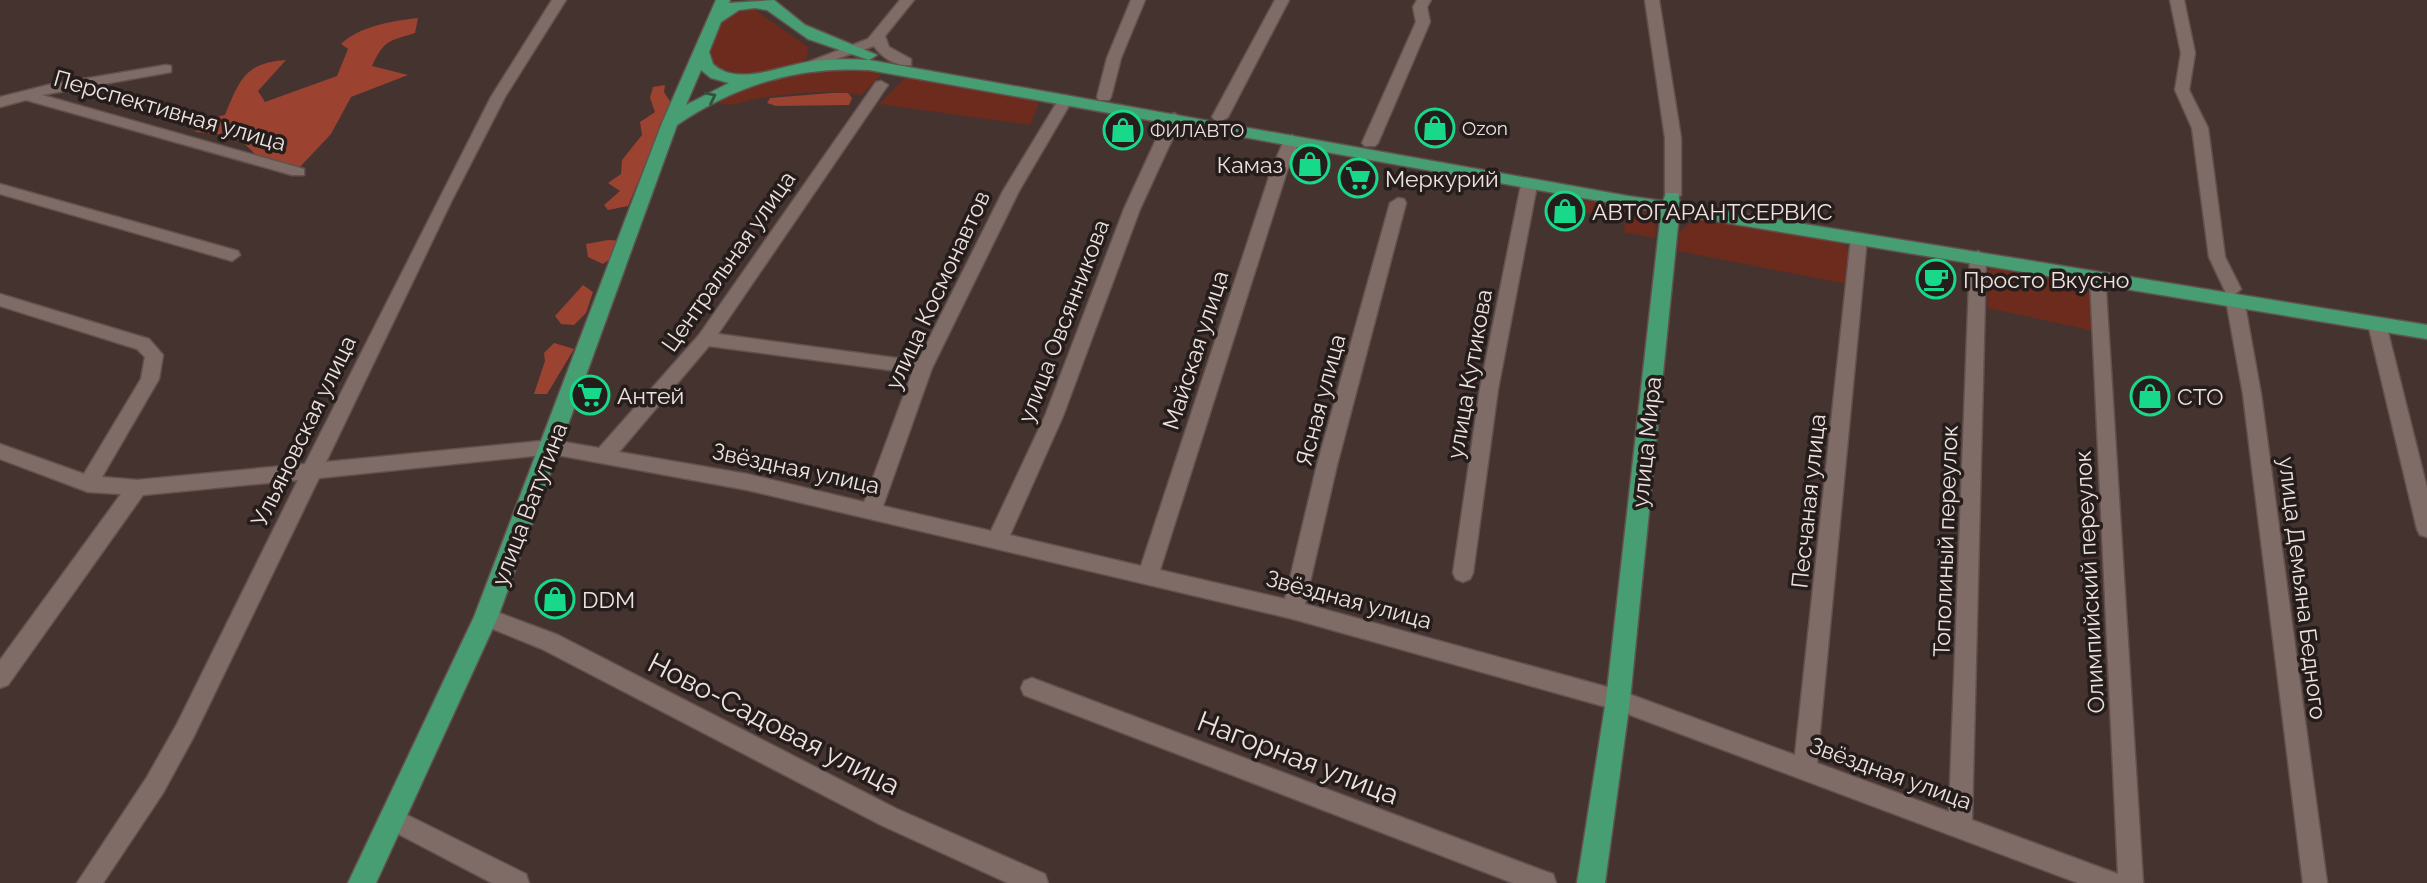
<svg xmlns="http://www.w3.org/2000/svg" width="2427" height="883" viewBox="0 0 2427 883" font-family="Raleway,sans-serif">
  <rect width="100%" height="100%" fill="#45332f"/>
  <g fill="#6d2b1d">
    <path d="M 745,9 L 755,10 L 808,47 L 807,58 C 786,74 735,80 714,64 C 701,43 724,12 745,9 Z"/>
    <path d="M 865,69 L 879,70 L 880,76 L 861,95 C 827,89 794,93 761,98 C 744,100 735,108 718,103 C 744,78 829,70 865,69 Z"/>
    <polygon points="908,75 1031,99 1039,104 1030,125 879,104"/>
    <path d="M 1567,198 C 1586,202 1637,205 1650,217 C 1657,223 1656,230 1655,238 L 1624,232 L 1625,216 L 1595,209 L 1595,214 L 1562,208 Z"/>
    <polygon points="1697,218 1842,242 1849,250 1847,284 1678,251 1679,232"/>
    <polygon points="1992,268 2067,279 2085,286 2091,297 2094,331 1988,308 1987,271"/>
  </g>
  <g fill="#9b4330">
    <path d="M 418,18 L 415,33 C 389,41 384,40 372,66 L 408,75 L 351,97 L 331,134 L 299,168 L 256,155 L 243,142 L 218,134 L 196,132 L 188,123 L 225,115 C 240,79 245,63 286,60 L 258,91 L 265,102 L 337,76 L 348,49 L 341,44 C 360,26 392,21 418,18 Z"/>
    <polygon points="665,85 664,92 671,103 628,206 608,210 604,205 620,191 608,183 621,174 622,160 642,135 640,122 655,112 650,98 653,87"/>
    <polygon points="831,93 848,93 852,98 849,105 776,106 767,103 770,98"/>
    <polygon points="608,240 624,241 621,251 603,264 588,257 586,244"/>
    <polygon points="583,285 593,292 586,313 574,325 561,324 555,316"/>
    <polygon points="554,343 574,349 547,394 534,394 545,361 544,353"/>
  </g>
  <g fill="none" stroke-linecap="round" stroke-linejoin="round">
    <defs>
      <g id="minor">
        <path d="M 552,0 L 566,0 L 505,97 L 452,200 L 326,462 L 552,440 L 599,448 L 699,335 L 876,82 L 881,81 L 888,85 L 718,334 L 918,361 L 1003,191 L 1059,99 L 1066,95 L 1073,99 L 1019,191 L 932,368 L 883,506 L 991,531 L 1045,416 L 1124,209 L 1166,118 L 1174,113 L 1182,118 L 1140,209 L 1063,416 L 1010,535 L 1141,566 L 1271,171 L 1284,140 L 1292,135 L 1300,140 L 1287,171 L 1160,570 L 1285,599 L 1317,465 L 1390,203 L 1398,198 L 1404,199 L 1406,203 L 1337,465 L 1305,604 L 1618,690 L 1795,755 L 1851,238 L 1859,233 L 1867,238 L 1817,763 L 1949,812 L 1970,257 L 1978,251 L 1986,257 L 1972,820 L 2118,874 L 2090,278 L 2093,274 L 2105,274 L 2143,883 L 2078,883 L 1617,710 L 1293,619 L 747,490 L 552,454 L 319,478 L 193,738 L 163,793 L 103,883 L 77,883 L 147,777 L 177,724 L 298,480 L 143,495 L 8,685 L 0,688 L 0,660 L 121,494 L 88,492 L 0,459 L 0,444 L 84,474 L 141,379 L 145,357 L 137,349 L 0,306 L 0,294 L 149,339 L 163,355 L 159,379 L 102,477 L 137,480 L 305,464 L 491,97 ZM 709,346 L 912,373 L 864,502 L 747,474 L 619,452 Z"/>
        <path d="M 900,0 L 914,0 L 885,36 L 889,47 L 911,59 L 911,65 C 897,67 882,58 874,46 L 810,68 L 803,64 L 868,39 Z"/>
        <polygon points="1131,0 1145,0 1121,58 1111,97 1109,100 1099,100 1097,97 1107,58"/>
        <polygon points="1275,0 1289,0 1228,117 1220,122 1215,120 1212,117"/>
        <polygon points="1417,0 1431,0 1427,7 1430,22 1378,143 1375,146 1365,146 1362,143 1416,22 1413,7"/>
        <polygon points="1645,0 1659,0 1681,138 1681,195 1673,200 1665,195 1665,138"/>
        <polygon points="2170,0 2184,0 2195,53 2189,90 2208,128 2225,257 2241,289 2235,294 2244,300 2261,394 2327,883 2303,883 2243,394 2226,300 2232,295 2226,293 2209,257 2192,128 2175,90 2181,53"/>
        <polygon points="166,65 171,66 171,72 42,95 304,169 304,175 292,175 26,100 0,107 0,97 48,85"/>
        <polygon points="1529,180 1537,185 1498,389 1473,573 1470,579 1463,582 1456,579 1453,573 1480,389 1521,185"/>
        <polygon points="0,184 238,251 240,255 232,261 0,194"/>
        <polygon points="2377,318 2386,324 2427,488 2427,537 2420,535 2417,529 2368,324"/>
        <polygon points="486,608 558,635 897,809 1045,874 1048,883 1008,883 881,825 542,649 478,623 475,617 478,611"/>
        <polygon points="1032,678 1544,871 1553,874 1556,883 1513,883 1024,695 1021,688 1024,681"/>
        <polygon points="391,807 526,874 529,883 492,883 383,826 379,818 383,810"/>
      </g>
      <path id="major" d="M 716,0 L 730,0 L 729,3 L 774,0 L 805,25 L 877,55 L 869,60 L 808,39 L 767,10 L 755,8 L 739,10 L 721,22 L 709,52 L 713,64 C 738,88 784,64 814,61 C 832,59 851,59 869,60 L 1628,196 L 1663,201 L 1666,193 L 1678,193 L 1680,204 L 2427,325 L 2427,339 L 1679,215 L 1630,700 L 1605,883 L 1577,883 L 1606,700 L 1661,212 L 869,70 C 797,66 736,85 677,125 L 498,617 L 376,883 L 348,883 L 474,617 L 662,123 ZM 701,70 L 711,78 L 729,83 L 686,105 Z"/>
    </defs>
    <use href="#minor" stroke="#62524f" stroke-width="3"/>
    <use href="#major" stroke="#62524f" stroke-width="3"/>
    <use href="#minor" fill="#806c67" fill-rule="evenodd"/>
    <use href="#major" fill="#469e72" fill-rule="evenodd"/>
  </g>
  <defs><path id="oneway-chevron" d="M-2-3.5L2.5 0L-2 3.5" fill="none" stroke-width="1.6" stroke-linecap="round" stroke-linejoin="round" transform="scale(1.75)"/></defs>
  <use stroke="#32513e" href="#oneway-chevron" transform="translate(711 97) rotate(-26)"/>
  <defs>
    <symbol id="shop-ring" viewBox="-11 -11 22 22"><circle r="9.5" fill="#251d1b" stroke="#17d989" stroke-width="1.5"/><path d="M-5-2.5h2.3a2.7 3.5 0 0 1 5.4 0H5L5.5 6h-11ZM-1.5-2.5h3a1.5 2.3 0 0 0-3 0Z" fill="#17d989"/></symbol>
    <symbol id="supermarket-ring" viewBox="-11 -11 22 22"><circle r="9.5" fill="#251d1b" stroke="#17d989" stroke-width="1.5"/><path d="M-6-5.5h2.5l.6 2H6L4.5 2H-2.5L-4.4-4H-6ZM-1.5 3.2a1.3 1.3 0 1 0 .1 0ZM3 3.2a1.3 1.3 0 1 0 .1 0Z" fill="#17d989"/></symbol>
    <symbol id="cafe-ring" viewBox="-11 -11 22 22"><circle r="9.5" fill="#251d1b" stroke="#17d989" stroke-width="1.5"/><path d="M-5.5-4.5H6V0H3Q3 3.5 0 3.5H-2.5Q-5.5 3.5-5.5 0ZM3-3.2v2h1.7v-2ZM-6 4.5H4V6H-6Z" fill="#17d989"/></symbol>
  </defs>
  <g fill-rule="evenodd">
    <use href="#shop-ring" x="1413" y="106" width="44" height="44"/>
    <use href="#shop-ring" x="1101" y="108" width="44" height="44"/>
    <use href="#shop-ring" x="1288" y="142" width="44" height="44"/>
    <use href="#supermarket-ring" x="1336" y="156" width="44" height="44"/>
    <use href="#shop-ring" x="1543" y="189" width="44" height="44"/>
    <use href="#cafe-ring" x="1914" y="257" width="44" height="44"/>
    <use href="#supermarket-ring" x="568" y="373" width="44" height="44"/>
    <use href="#shop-ring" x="2128" y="374" width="44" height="44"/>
    <use href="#shop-ring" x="533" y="577" width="44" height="44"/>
  </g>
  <g text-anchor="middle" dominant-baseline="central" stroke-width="7" stroke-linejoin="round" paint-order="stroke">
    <g font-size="19" fill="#eee2df" stroke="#251d1b" text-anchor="start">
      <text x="1462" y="128">Ozon</text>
      <text x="1150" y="130">ФИЛАВТО</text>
    </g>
    <g font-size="23" fill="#eee2df" stroke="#251d1b">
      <text transform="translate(170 110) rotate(16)">Перспективная улица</text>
      <text transform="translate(728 261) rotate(-55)">Центральная улица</text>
      <text transform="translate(937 290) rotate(-65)">улица Космонавтов</text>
      <text transform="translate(1063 321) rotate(-69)">улица Овсянникова</text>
      <text transform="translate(1195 350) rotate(-72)">Майская улица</text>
      <text transform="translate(1469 374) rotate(-80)">улица Кутикова</text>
      <text transform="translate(1320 400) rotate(-75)">Ясная улица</text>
      <text transform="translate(303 431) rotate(-64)">Ульяновская улица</text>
      <text transform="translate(1646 442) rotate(-84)">улица Мира</text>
      <text transform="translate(796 468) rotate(12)">Звёздная улица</text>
      <text transform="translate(1808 501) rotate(-84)">Песчаная улица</text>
      <text transform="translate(529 504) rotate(-69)">улица Ватутина</text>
      <text transform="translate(1945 541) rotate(-88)">Тополиный переулок</text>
      <text transform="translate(2089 582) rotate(-93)">Олимпийский переулок</text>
      <text transform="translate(2303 588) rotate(83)">улица Демьяна Бедного</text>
      <text transform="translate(1349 599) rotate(15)">Звёздная улица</text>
      <text transform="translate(1891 773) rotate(20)">Звёздная улица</text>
    </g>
    <g font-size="23" fill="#eee2df" stroke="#251d1b" text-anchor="start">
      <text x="1283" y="164" text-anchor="end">Камаз</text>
      <text x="1385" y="178">Меркурий</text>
      <text x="1592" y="211">АВТОГАРАНТСЕРВИС</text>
      <text x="1963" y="279">Просто Вкусно</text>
      <text x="617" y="395">Антей</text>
      <text x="2177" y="396">СТО</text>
      <text x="582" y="599">DDM</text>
    </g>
    <g font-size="28" fill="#eee2df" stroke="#251d1b">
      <text transform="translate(774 724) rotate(27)">Ново-Садовая улица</text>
      <text transform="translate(1298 758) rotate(21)">Нагорная улица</text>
    </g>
  </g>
</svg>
